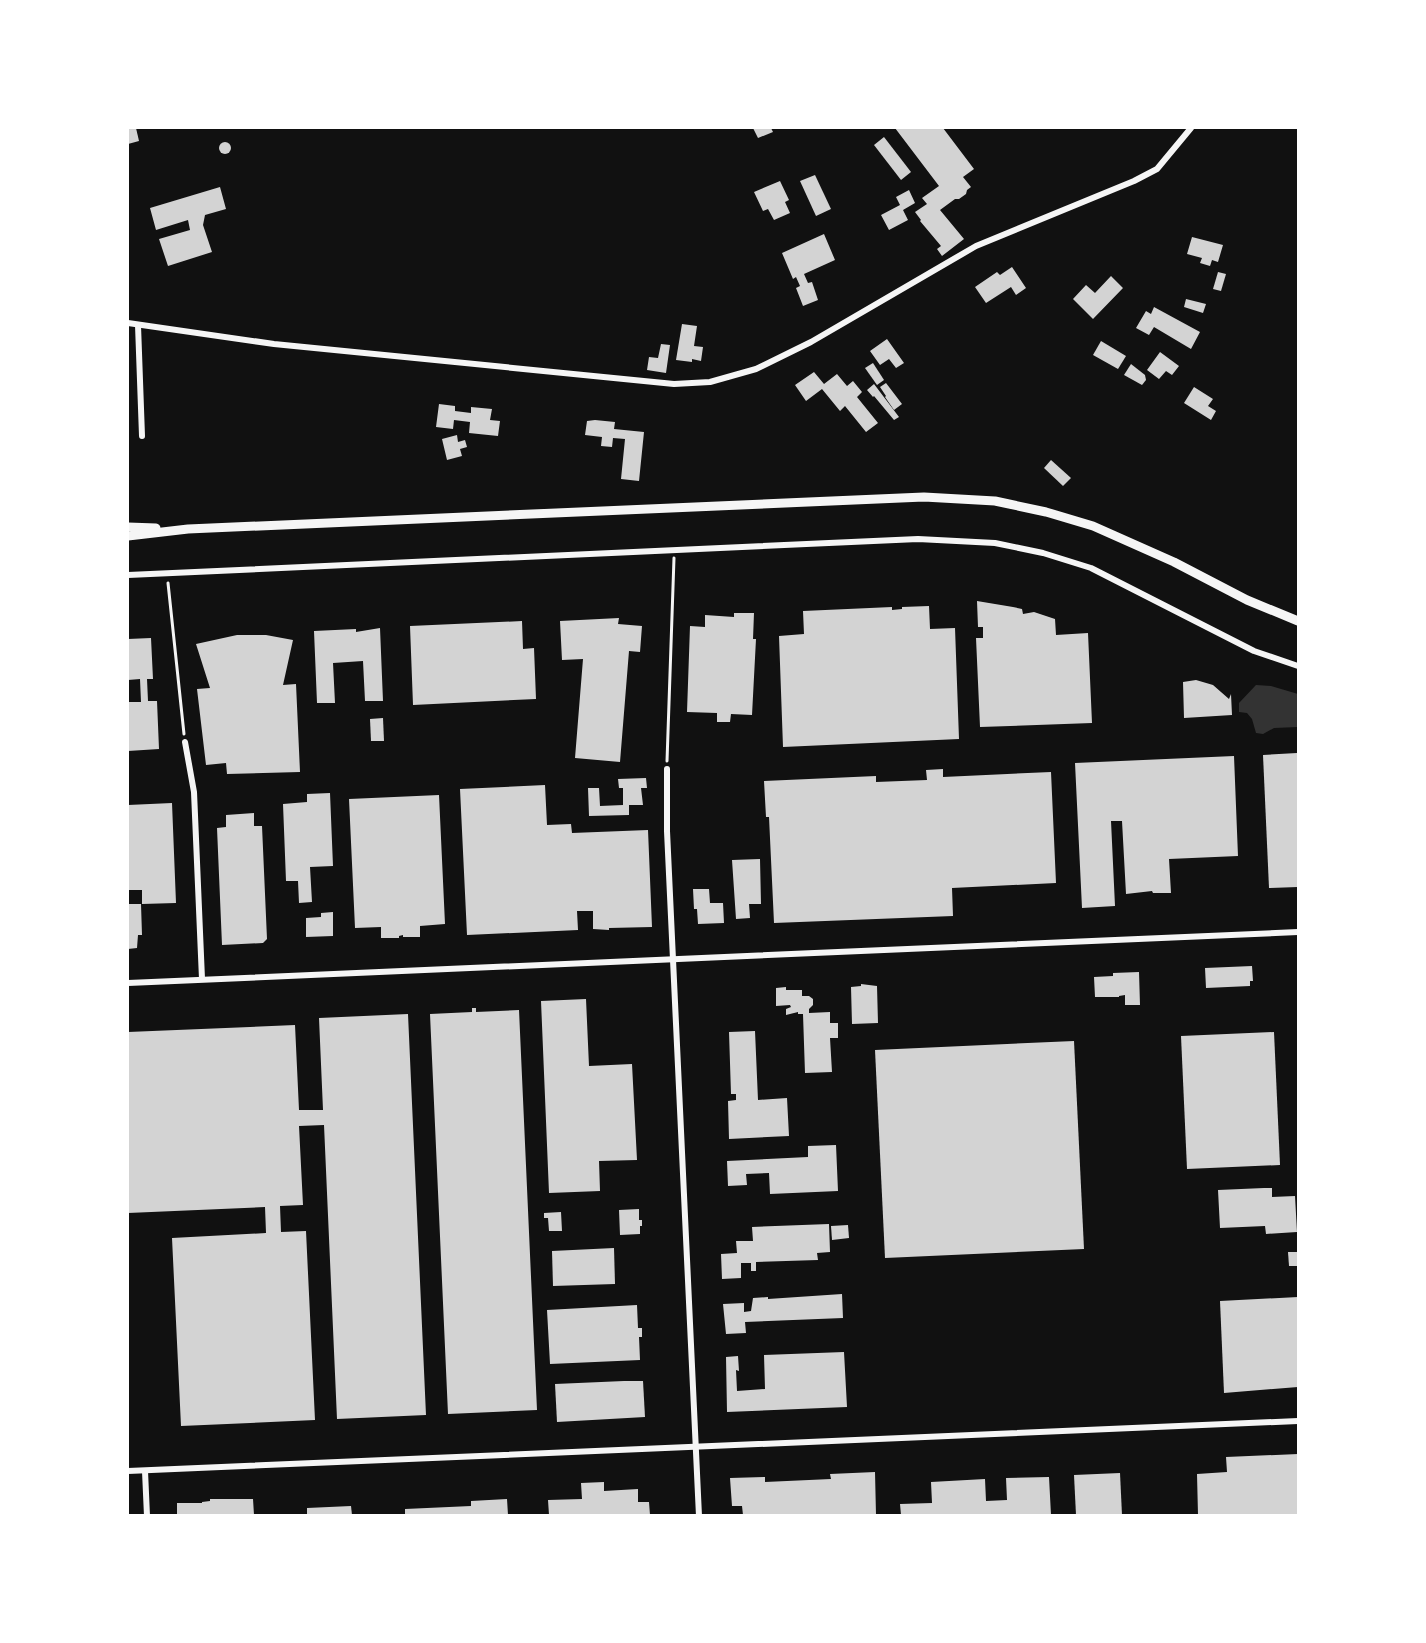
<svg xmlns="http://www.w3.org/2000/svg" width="1426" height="1643" viewBox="0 0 1426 1643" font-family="'DejaVu Sans',sans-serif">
  <rect width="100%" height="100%" fill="#111"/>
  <polygon fill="#333" points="1256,685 1271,686 1298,694 1298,727 1274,728 1263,734 1256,733 1252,719 1247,713 1239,712 1239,703"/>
  <g fill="#d3d3d3">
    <polygon points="136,128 139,141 128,144 128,129"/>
    <polygon points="753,128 771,128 773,132 758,138"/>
    <polygon points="895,128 943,128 974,169 963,177 971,187 967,190 966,194 959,199 955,199 940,210 964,239 942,256 937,249 941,246 920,221 921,220 915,212 927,204 922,198 939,186"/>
    <polygon points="884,137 911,172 901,180 874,145"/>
    <circle cx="225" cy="148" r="6"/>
    <polygon points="815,175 831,209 816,216 800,181"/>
    <polygon points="780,181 789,200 785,202 790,213 774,220 768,209 763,211 754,192"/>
    <polygon points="220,187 226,209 205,215 203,225 212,252 168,266 159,239 190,230 188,220 156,230 150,208"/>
    <polygon points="909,190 915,203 903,210 908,220 889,230 881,215 900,205 896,197"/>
    <polygon points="824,234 835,260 804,274 808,283 812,282 818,300 803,306 796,288 800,286 796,277 793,279 782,253"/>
    <polygon points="1192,237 1223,245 1218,262 1212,260 1210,266 1200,263 1202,258 1187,254"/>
    <polygon points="1012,267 1026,288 1016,295 1011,287 986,303 975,287 997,272 1000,275"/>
    <polygon points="1218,272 1226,274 1221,291 1213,289"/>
    <polygon points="1111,276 1123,288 1093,319 1073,299 1086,285 1095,293"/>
    <polygon points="1186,299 1206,304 1203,313 1184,307"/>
    <polygon points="1154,307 1200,332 1191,349 1154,327 1149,335 1136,328 1146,311 1151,314"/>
    <polygon points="682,324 697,326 694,346 703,347 701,361 692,359 692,362 676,360"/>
    <polygon points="887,339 904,363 896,368 889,359 880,365 870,351"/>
    <polygon points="1101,341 1126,356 1118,369 1093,355"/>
    <polygon points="661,344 670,345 666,373 647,370 649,357 658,358"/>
    <polygon points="1160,352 1179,366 1172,375 1166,371 1159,379 1147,370"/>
    <polygon points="873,363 884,380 877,385 865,368"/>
    <polygon points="1131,364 1145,375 1146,380 1142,385 1124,375"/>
    <polygon points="814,372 824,384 837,374 847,386 853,381 862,392 857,397 878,423 866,432 845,406 840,411 822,389 806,401 795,385"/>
    <polygon points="886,383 902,404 894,410 885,397 886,396 880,387"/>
    <polygon points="874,384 899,417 894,420 874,396 873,397 867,390"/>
    <polygon points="1194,387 1213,399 1208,406 1216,411 1211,420 1184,403"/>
    <polygon points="439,404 455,406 455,411 471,413 471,407 492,409 490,420 500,421 498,436 469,433 470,422 454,420 453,429 436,427"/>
    <polygon points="595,420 615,422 614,429 644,432 639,481 621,479 625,439 613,438 612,447 601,446 602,437 585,435 587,421"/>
    <polygon points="457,435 458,442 465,440 467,447 460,449 462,456 447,460 442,439"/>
    <polygon points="1051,460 1071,478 1063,486 1044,468"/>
    <polygon points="977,601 1013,607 1022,609 1023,614 1034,612 1055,619 1056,635 1088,633 1092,723 980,727 976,638 983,638 983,627 978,627"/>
    <polygon points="929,606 930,629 955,628 959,739 783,747 779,636 804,634 803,611 892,607 892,610 902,609 902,607"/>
    <polygon points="734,613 754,613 753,639 756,639 752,715 731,714 730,722 717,722 717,713 687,712 690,626 705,627 705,615 734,617"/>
    <polygon points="619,618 618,624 642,626 640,652 629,651 620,762 575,758 583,659 562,660 560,621"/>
    <polygon points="522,621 523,649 534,648 536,699 413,705 410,626"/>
    <polygon points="380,628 383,701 365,701 363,661 333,663 335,703 317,703 314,631 356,629 356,632"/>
    <polygon points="237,635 266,635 293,640 283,685 296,684 300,772 227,774 226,763 206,765 197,689 210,688 196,644"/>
    <polygon points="151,638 153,679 147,679 148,701 157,701 159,749 128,751 128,702 141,702 140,679 128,680 128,639"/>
    <polygon points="1196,680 1213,685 1229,699 1231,694 1232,715 1184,718 1183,682"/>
    <polygon points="383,718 384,741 371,741 370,719"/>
    <polygon points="1297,753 1298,887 1269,888 1263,755"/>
    <polygon points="1234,756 1238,856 1169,859 1171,893 1153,893 1152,891 1126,894 1122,821 1111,821 1115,906 1082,908 1075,763"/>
    <polygon points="943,769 943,777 1051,772 1056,883 952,888 953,916 774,923 769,817 766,817 764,781 876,776 876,782 927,780 926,770"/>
    <polygon points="646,778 647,788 641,788 643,805 629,805 629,815 589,816 588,788 599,788 600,806 623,805 623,788 619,788 618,779"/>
    <polygon points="545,785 547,825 571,824 572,833 648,830 652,927 609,928 609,930 593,929 593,911 577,911 578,930 467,935 460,789"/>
    <polygon points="330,793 333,866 310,867 312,902 299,903 298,881 286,881 283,804 307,802 307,794"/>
    <polygon points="439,795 445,924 420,926 420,937 403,937 403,935 399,936 399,938 381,938 381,927 355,928 349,799"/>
    <polygon points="172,803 176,903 142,904 142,890 128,890 128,805"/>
    <polygon points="254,813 254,826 262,826 267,939 263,943 222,945 217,828 226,827 226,815"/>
    <polygon points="760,859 761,904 749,904 750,918 736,919 732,860"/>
    <polygon points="693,889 709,889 710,903 723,903 724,923 698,924 697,909 694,909"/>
    <polygon points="128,904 141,904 142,935 138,935 137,948 128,949"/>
    <polygon points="333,912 333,936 306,937 306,918 321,917 321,913"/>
    <polygon points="1252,966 1253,981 1250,981 1250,986 1206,988 1205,968"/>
    <polygon points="1139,972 1140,1005 1125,1005 1125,995 1119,996 1119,997 1095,997 1094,977 1113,976 1113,973"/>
    <polygon points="861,984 877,986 878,1023 852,1024 851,987 861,986"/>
    <polygon points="786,987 786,990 802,990 802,996 809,996 813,999 813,1005 809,1009 809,1013 830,1012 830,1023 838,1023 838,1038 830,1038 832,1072 805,1073 803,1014 798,1014 798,1012 786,1015 786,1009 791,1007 790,1005 776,1006 776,988"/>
    <polygon points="586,999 589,1066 632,1064 637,1160 599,1161 600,1191 549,1193 541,1001"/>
    <polygon points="472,1008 476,1008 476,1012 519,1010 537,1410 448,1414 430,1014 472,1012"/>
    <polygon points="408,1014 426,1415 337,1419 324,1125 299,1126 303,1205 280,1206 281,1232 306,1231 315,1420 181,1426 172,1238 266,1233 265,1207 128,1213 128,1032 295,1025 299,1110 323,1110 319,1018"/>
    <polygon points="755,1031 758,1100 787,1098 789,1136 729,1139 728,1101 736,1100 736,1094 731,1094 729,1032"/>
    <polygon points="1274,1032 1280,1165 1187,1169 1181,1036"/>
    <polygon points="1074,1041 1084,1249 885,1258 875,1050"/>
    <polygon points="836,1145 838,1191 770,1194 769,1173 746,1174 747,1185 728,1186 727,1161 808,1157 808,1146"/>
    <polygon points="1264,1188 1272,1188 1272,1197 1295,1196 1297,1232 1266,1234 1265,1226 1220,1228 1218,1190"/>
    <polygon points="639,1209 639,1220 642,1220 642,1226 640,1226 640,1234 620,1235 619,1210"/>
    <polygon points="561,1212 562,1231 549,1231 548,1218 544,1218 544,1213"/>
    <polygon points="829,1224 830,1252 817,1253 818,1260 756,1262 756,1271 751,1271 751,1263 741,1263 741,1278 722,1279 721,1254 737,1253 736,1241 753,1241 752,1227"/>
    <polygon points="848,1225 849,1238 832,1240 831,1226"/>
    <polygon points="614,1248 615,1284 553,1286 552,1251"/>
    <polygon points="1288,1252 1298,1252 1298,1266 1289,1266"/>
    <polygon points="842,1294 843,1318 745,1322 746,1333 726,1334 723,1304 744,1303 744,1312 751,1311 753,1298 768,1297 768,1299"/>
    <polygon points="1298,1297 1298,1387 1224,1393 1220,1301"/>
    <polygon points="637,1305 638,1328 642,1328 642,1337 639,1337 640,1360 550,1364 547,1310"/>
    <polygon points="844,1352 847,1407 727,1412 726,1357 738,1356 739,1371 736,1370 737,1391 765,1389 764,1355"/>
    <polygon points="624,1381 643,1381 645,1417 557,1422 555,1384"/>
    <polygon points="1298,1454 1298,1515 1198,1515 1197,1474 1227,1472 1226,1457"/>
    <polygon points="875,1472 876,1515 743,1515 742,1506 732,1506 730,1478 765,1477 765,1482 831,1479 830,1474"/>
    <polygon points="1120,1473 1122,1515 1076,1515 1074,1475"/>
    <polygon points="1049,1477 1051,1515 901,1515 900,1504 932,1503 931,1482 985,1479 986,1501 1007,1500 1006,1478"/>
    <polygon points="604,1482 604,1491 638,1489 638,1502 649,1502 650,1515 549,1515 548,1500 582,1499 581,1483"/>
    <polygon points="210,1499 253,1499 254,1515 177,1515 177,1503 202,1503 202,1502 210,1501"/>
    <polygon points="507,1499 508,1515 405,1515 405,1509 471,1506 471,1501"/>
    <polygon points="351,1506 352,1515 307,1515 307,1508"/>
  </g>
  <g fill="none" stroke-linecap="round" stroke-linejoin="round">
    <g stroke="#f5f5f5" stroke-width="3">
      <polyline points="168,583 184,734"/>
      <polyline points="667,761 674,558"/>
    </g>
    <g stroke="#f5f5f5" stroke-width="6">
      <polyline points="128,323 274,344 674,384 710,382 756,369 811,342 976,246 1134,181 1157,169 1191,128"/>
      <polyline points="138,325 142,436"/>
      <polyline points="128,575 918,539 995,543 1043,553 1091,568 1254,651 1298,666"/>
      <polyline points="185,742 194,792 202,979"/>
      <polyline points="667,769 667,831 699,1516"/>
      <polyline points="128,983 1298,932"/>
      <polyline points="128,1471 1298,1421"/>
      <polyline points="145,1471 147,1516"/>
    </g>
    <g stroke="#f5f5f5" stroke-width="9">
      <polyline points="128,527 156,528"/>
      <polyline points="128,536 188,529 924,497 995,501 1046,512 1093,526 1174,562 1247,600 1298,621"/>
    </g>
  </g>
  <rect width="1426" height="1643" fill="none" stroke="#ffffff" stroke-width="258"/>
</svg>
